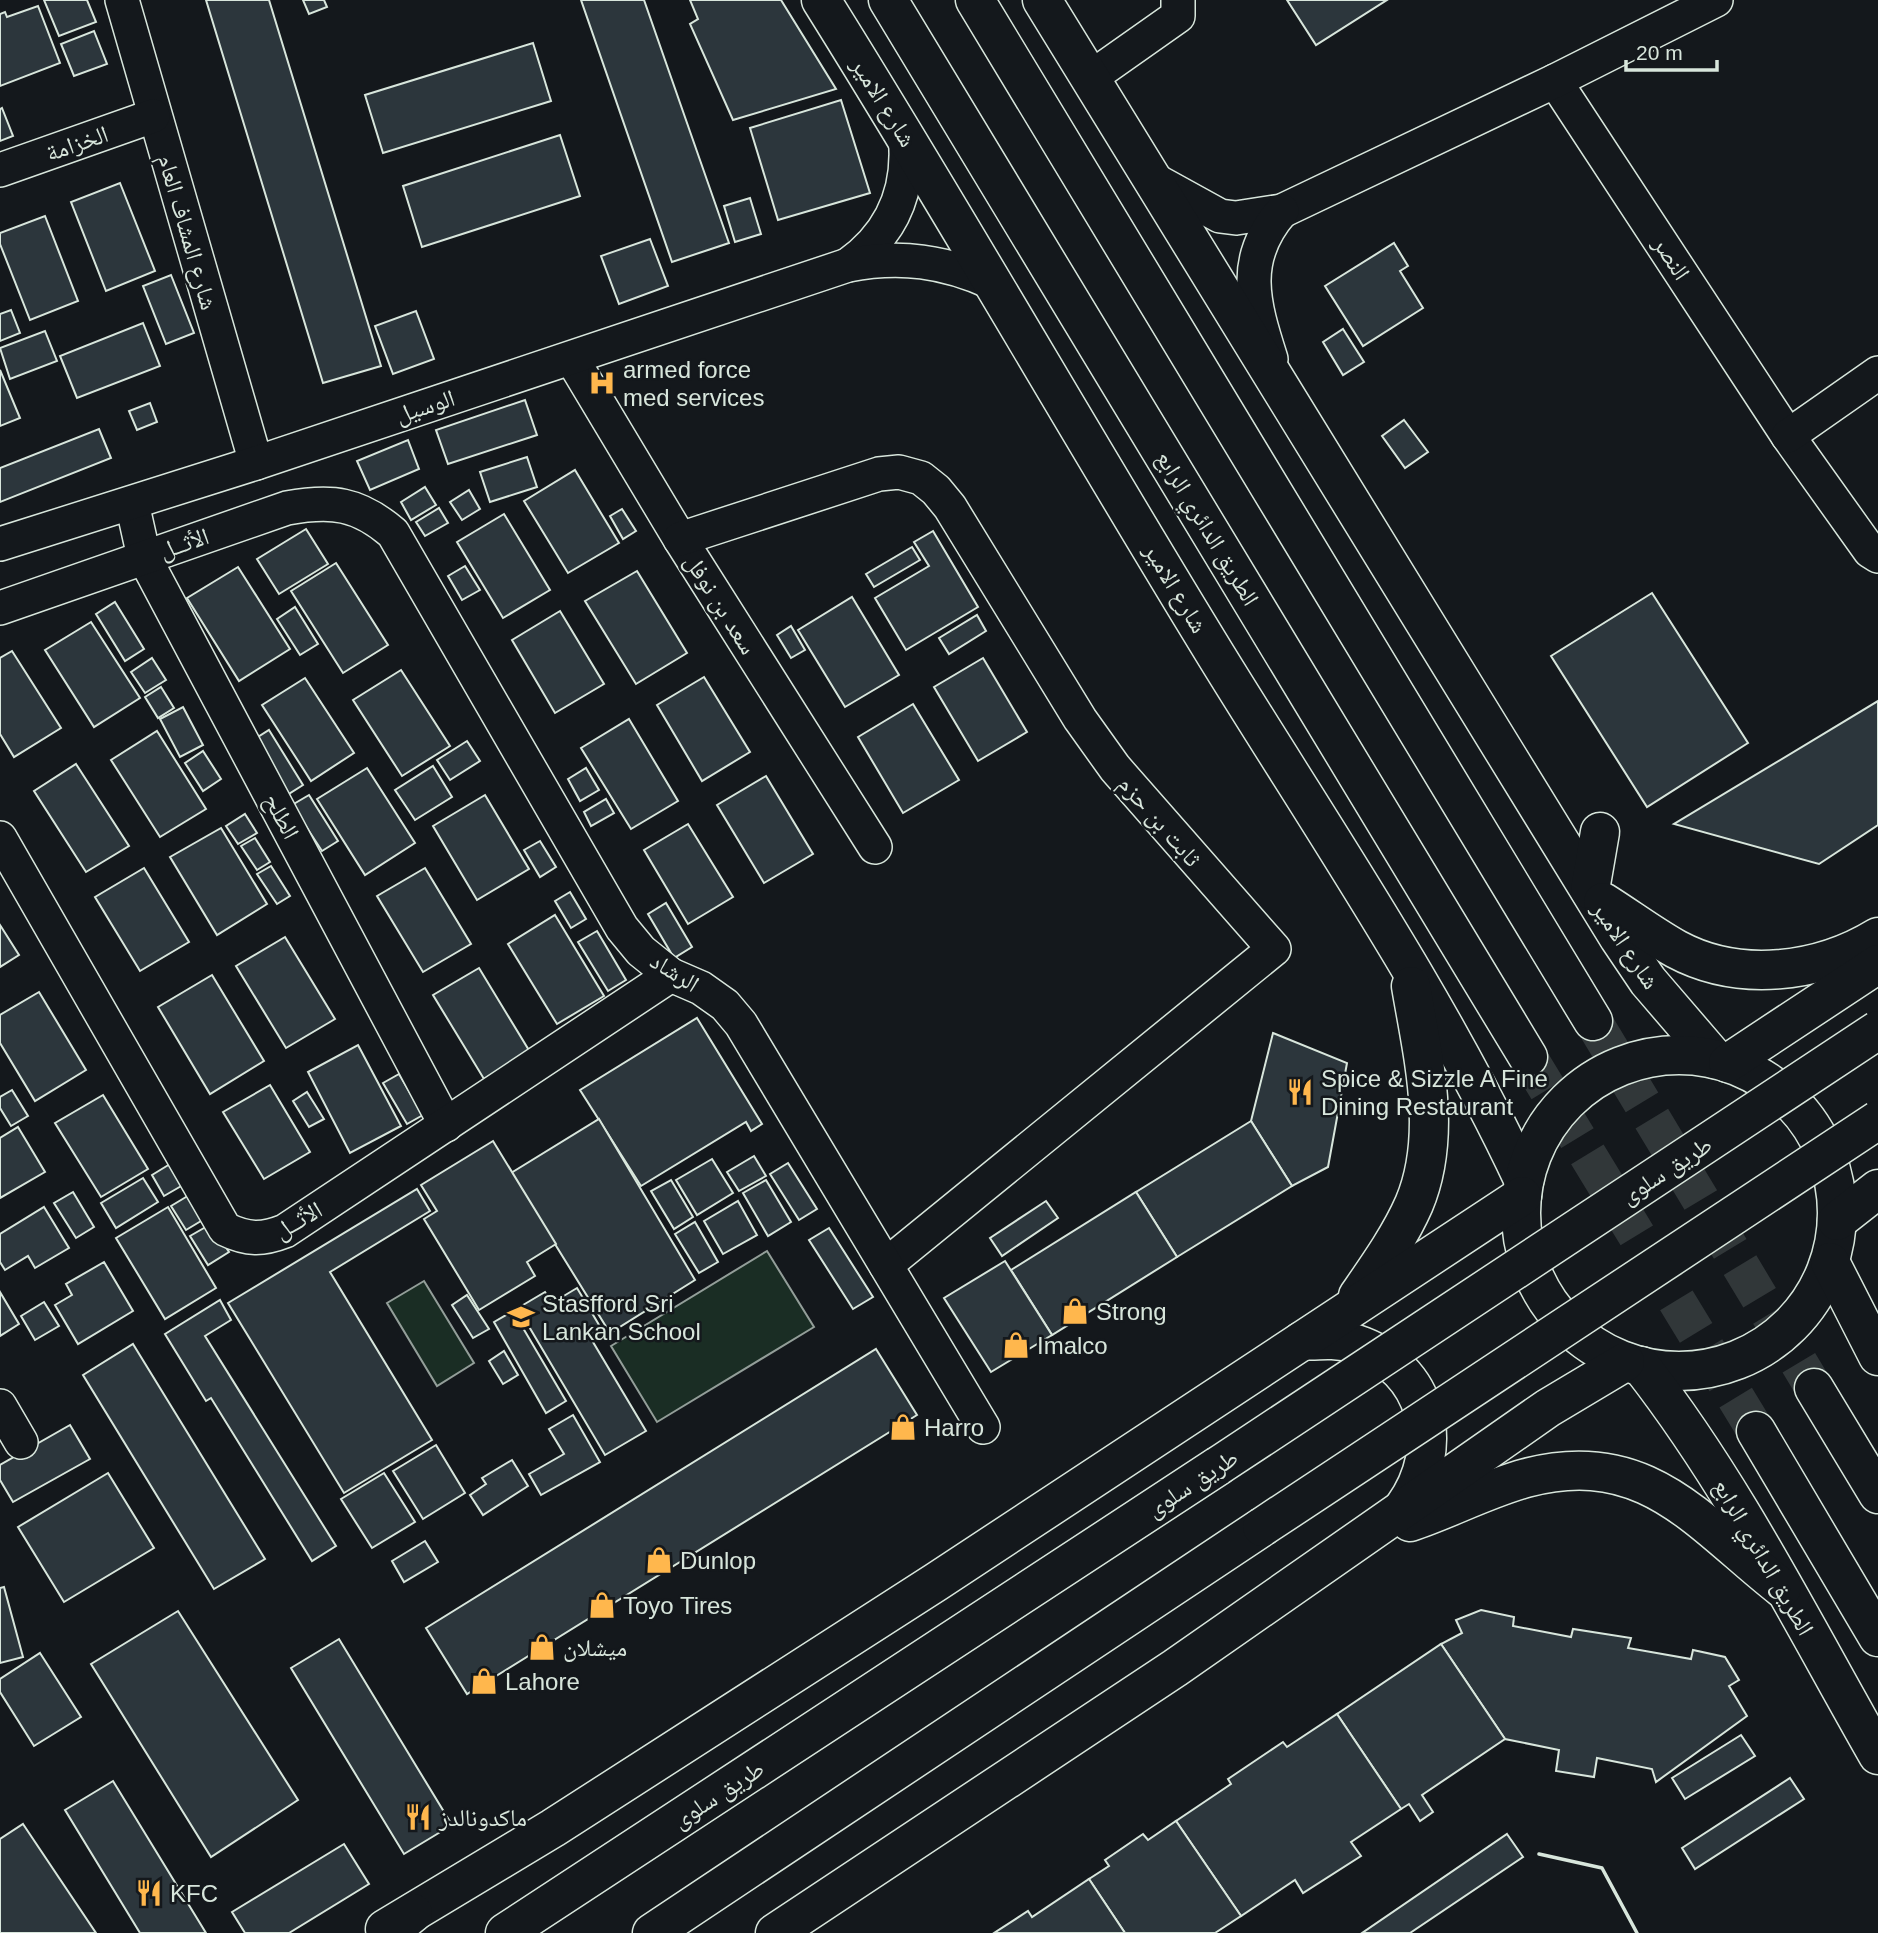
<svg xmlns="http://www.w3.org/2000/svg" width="1878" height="1933" viewBox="0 0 1878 1933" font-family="Helvetica,'Noto Naskh Arabic',sans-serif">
  <rect width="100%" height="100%" fill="#14181c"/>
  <g fill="#1a2d24" stroke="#939e99" stroke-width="2">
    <polygon points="767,1251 814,1327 657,1422 611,1346"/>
    <polygon points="424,1281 474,1363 437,1386 387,1303"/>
  </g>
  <g fill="#2c363c" stroke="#d8e6dc" stroke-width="2">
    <polygon points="44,0 87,0 96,22 59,36"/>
    <polygon points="206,0 269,0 381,366 323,383"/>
    <polygon points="303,0 324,0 327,7 309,14"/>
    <polygon points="581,0 644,0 729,243 672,262"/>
    <polygon points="690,0 781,0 836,89 733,120 690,24 698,19"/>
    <polygon points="1287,0 1387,0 1316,45"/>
    <polygon points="38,6 60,63 0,86 0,14 5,12 7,17"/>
    <polygon points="94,31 107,64 74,76 61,44"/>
    <polygon points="533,43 551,101 383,153 365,95"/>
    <polygon points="841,100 870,193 778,220 750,128"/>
    <polygon points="2,108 13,136 0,141 0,109"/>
    <polygon points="560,135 580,196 422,247 403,186"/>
    <polygon points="120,183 155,271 106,291 71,202"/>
    <polygon points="750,198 761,234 735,242 724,206"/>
    <polygon points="45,216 78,301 30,320 0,244 0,233"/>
    <polygon points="650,239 668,286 619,304 601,256"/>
    <polygon points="1394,243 1408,266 1400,271 1423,308 1363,346 1325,286"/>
    <polygon points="171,275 194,333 166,344 143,286"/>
    <polygon points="11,310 20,333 0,341 0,314"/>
    <polygon points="416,311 434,359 393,374 375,326"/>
    <polygon points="143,323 160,366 77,398 60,356"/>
    <polygon points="1343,329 1364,362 1343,375 1323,342"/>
    <polygon points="45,331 57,361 10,379 0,348"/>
    <polygon points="0,370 20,418 0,426"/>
    <polygon points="525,400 537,435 448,464 436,430"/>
    <polygon points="150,403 157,422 137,430 129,411"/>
    <polygon points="1404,420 1428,452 1405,468 1382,436"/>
    <polygon points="99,429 111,458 0,502 0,468"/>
    <polygon points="408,440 419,469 370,490 357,461"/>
    <polygon points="527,457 537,487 490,502 480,472"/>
    <polygon points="575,470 619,543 568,573 524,501"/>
    <polygon points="425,487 436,505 411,520 401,502"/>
    <polygon points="469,490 480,509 462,520 450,502"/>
    <polygon points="439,508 448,523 425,536 416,522"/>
    <polygon points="622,509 636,531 623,539 610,516"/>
    <polygon points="504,514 550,590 503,618 457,542"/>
    <polygon points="306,529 328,564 279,594 257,559"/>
    <polygon points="933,531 978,607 906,650 875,598 929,566 914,542"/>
    <polygon points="912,547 920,560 874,587 866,574"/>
    <polygon points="336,563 388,645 343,673 291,591"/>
    <polygon points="465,566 480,590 462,600 448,576"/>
    <polygon points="238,567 290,649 239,681 187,598"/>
    <polygon points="637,571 687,653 636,684 585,601"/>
    <polygon points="1652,593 1748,743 1647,807 1551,656"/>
    <polygon points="852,597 899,675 845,707 798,630"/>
    <polygon points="115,602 144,649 125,661 96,614"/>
    <polygon points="295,607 318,644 300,655 277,619"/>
    <polygon points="560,611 604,684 555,713 512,640"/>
    <polygon points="977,615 986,631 949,654 939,638"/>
    <polygon points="91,622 140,698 94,727 45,650"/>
    <polygon points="791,626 805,650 791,658 777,635"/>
    <polygon points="12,651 61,728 14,757 0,734 0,658"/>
    <polygon points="152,658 166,680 145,693 131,672"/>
    <polygon points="983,658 1027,732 978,761 934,687"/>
    <polygon points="401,670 450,746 402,776 353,700"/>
    <polygon points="704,677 750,752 702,781 657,705"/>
    <polygon points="305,678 354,753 311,781 262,705"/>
    <polygon points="161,687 174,708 158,718 145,697"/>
    <polygon points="1878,701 1878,825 1819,864 1674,824"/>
    <polygon points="913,704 959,780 903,813 858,737"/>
    <polygon points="183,707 203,745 180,757 160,719"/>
    <polygon points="629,719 678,801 631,829 581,748"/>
    <polygon points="269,730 303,785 287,795 253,740"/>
    <polygon points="157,731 206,809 160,837 111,760"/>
    <polygon points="467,741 480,761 450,780 437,760"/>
    <polygon points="203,751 221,779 203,791 185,763"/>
    <polygon points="76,764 129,846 86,872 34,791"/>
    <polygon points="433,766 452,797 415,820 395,790"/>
    <polygon points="367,768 415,843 365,875 317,799"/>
    <polygon points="586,768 599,790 580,801 568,779"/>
    <polygon points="766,776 813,854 764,883 717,805"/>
    <polygon points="309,795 338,841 322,851 292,805"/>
    <polygon points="485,795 529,869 477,900 433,826"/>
    <polygon points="606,799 614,813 591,826 584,812"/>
    <polygon points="245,814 257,833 238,844 226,826"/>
    <polygon points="688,824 733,897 688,924 644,850"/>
    <polygon points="221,828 267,904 217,935 170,857"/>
    <polygon points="255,838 270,862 257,870 241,846"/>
    <polygon points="540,841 556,867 540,877 524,850"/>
    <polygon points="271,866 290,896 277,904 257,874"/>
    <polygon points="144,868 189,942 140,971 95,897"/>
    <polygon points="425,868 471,944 423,972 377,896"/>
    <polygon points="570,892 586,919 571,928 555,901"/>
    <polygon points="666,903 692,947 674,958 648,914"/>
    <polygon points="555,915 604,996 557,1024 508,944"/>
    <polygon points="0,925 19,955 0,967"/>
    <polygon points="597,931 626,980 608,991 578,942"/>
    <polygon points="285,937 335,1019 286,1048 236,966"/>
    <polygon points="479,968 530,1052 484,1079 433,995"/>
    <polygon points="212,975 264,1061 210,1094 158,1007"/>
    <polygon points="39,992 86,1070 35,1101 0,1043 0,1015"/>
    <polygon points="697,1018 762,1124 751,1131 746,1122 641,1186 580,1090"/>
    <polygon points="1273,1033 1347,1063 1328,1167 1292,1186 1251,1121"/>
    <polygon points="358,1045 401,1126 350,1153 308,1072"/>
    <polygon points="399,1074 423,1115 407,1124 383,1083"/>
    <polygon points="270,1085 310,1152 264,1179 223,1112"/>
    <polygon points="12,1090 28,1116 11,1126 0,1108 0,1097"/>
    <polygon points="307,1092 324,1119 309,1127 293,1101"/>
    <polygon points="103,1095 148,1169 101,1197 55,1123"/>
    <polygon points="599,1119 695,1280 610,1333 511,1173"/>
    <polygon points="1251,1121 1292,1186 1177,1257 1136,1192"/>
    <polygon points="18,1127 45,1172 0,1198 0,1138"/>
    <polygon points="493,1141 556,1244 527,1262 535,1276 479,1310 424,1219 437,1211 421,1185"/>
    <polygon points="754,1156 766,1176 739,1191 727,1172"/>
    <polygon points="712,1159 733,1193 697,1215 676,1180"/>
    <polygon points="788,1163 817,1209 799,1220 770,1174"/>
    <polygon points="170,1164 183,1185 164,1196 152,1175"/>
    <polygon points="143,1178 158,1202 116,1228 101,1203"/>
    <polygon points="671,1180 693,1217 674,1229 651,1191"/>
    <polygon points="766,1180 791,1222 768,1236 743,1193"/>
    <polygon points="417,1189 430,1211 330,1272 432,1440 344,1493 228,1303"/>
    <polygon points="73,1192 94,1227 76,1238 54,1203"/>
    <polygon points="1136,1192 1177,1257 1052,1335 1011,1270"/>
    <polygon points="191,1194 206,1218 186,1230 171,1206"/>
    <polygon points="738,1201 757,1235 723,1254 704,1221"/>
    <polygon points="1046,1201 1058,1218 1002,1256 990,1238"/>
    <polygon points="44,1207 69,1248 35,1268 28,1256 5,1270 0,1262 0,1234"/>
    <polygon points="168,1207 216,1288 165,1319 116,1238"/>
    <polygon points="695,1222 718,1262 699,1273 675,1234"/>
    <polygon points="211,1224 229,1252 208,1265 190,1236"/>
    <polygon points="829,1228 873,1297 853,1309 809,1240"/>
    <polygon points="1005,1261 1052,1335 991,1372 944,1298"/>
    <polygon points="104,1262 133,1311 78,1344 55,1305 72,1295 66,1284"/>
    <polygon points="577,1288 605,1335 593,1342 646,1431 605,1455 518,1308 545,1292 552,1303"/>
    <polygon points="0,1292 19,1324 0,1336"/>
    <polygon points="467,1295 489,1329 473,1338 452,1305"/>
    <polygon points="220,1300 231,1320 205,1336 336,1546 312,1561 211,1398 206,1401 165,1334"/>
    <polygon points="44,1302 59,1326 35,1340 21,1316"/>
    <polygon points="513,1311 566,1401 546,1413 494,1322"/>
    <polygon points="133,1344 265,1559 214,1589 83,1375"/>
    <polygon points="876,1349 917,1415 467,1694 426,1628"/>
    <polygon points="504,1351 518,1375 503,1384 489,1361"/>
    <polygon points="573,1415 600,1462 541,1495 529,1474 564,1454 549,1429"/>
    <polygon points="70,1425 90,1459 13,1502 0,1480 0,1465"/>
    <polygon points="436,1445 465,1493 423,1519 393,1471"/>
    <polygon points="512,1460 528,1486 483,1515 470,1495 486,1484 482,1478"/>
    <polygon points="108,1473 154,1548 64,1602 18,1527"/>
    <polygon points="384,1473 415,1522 372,1548 341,1499"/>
    <polygon points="425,1541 438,1562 404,1582 392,1561"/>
    <polygon points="4,1587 23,1657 0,1663 0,1588"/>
    <polygon points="1481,1610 1514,1617 1513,1626 1571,1637 1573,1629 1631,1638 1628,1648 1691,1659 1693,1650 1725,1657 1739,1680 1729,1686 1747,1716 1656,1782 1652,1769 1597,1758 1594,1777 1556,1771 1559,1750 1505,1739 1441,1644 1462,1633 1456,1620"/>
    <polygon points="178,1611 298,1800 211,1857 91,1664"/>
    <polygon points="339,1639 452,1825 404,1854 291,1668"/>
    <polygon points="1441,1644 1505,1739 1422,1795 1433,1812 1420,1821 1409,1804 1401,1809 1337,1714"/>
    <polygon points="40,1653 81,1717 34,1746 0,1692 0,1679"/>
    <polygon points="1337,1714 1401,1809 1351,1842 1361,1856 1303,1893 1295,1880 1241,1916 1176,1821 1231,1784 1228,1779 1283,1742 1287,1747"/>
    <polygon points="1741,1735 1755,1756 1685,1799 1672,1778"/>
    <polygon points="1790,1778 1804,1799 1695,1869 1682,1848"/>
    <polygon points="113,1781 206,1933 140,1933 65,1810"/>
    <polygon points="1176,1821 1241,1916 1215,1933 1125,1933 1089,1879 1109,1866 1105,1860 1143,1834 1148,1840"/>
    <polygon points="23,1824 96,1933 0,1933 0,1839"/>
    <polygon points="1507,1834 1523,1857 1410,1933 1362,1933"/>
    <polygon points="344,1844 369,1884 289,1933 245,1933 232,1912"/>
    <polygon points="1089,1879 1125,1933 994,1933 1028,1911 1032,1917"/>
  </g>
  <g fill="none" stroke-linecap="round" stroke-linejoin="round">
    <g stroke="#313739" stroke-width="38" stroke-dasharray="38 19" stroke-linecap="butt">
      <polyline points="1593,1021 1814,1388"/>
      <polyline points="1528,1057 1756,1431"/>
    </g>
    <defs>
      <g id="minor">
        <polyline points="122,0 256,463"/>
        <polyline points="1090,78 1178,16 1178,0"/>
        <polyline points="1555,81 1788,436 1870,551 1878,556"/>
        <polyline points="0,170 153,116"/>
        <polyline points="1151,178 1220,216 1236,218 1282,211 1555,81 1716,0"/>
        <path d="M 848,265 C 893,233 911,189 905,135"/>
        <polyline points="572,359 680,539 875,847"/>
        <path d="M 1271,359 C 1253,303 1240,259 1282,211"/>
        <polyline points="1788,436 1878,373"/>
        <polyline points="132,503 144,557 446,1125"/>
        <polyline points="680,539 879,474 899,472 921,478 936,490 950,507 1080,719 1115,768 1274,949 886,1265"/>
        <path d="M 0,544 L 256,463 L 848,265 C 901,255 944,261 993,283"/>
        <path d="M 0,608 L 287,508 C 332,500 358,503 393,533 L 622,928 L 641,951 L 671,975 L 701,988 L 725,1005 L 741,1024 L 983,1427"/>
        <path d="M 0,838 L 225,1229 C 248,1240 262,1240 285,1231 L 671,975"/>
        <polyline points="0,1406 21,1442"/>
      </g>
      <g id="major">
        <path d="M 821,0 C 957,217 1083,439 1217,657 C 1323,829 1438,997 1524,1181"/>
        <polyline points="1042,0 1619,938 1648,981 1715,1059"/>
        <polyline points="1590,890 1600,832"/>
        <path d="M 1603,902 C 1627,917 1651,935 1676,949 C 1739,983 1819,973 1878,937"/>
        <circle cx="1679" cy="1213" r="158"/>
        <polyline points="1728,1063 1878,964"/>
        <polyline points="1837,1221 1878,1189"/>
        <polyline points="1830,1262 1878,1356"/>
        <path d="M 1358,1296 C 1378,1267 1400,1236 1414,1204 C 1443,1135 1423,1057 1411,986"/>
        <path d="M 1302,1341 C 1320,1340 1338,1338 1356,1344 C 1429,1368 1447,1447 1404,1507"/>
        <path d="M 1641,1366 C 1734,1485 1803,1624 1878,1755"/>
        <path d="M 1410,1522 C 1449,1509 1486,1489 1526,1478 C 1646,1446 1699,1523 1782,1588"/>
        <polyline points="385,1929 553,1828 936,1582 1522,1196"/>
        <polyline points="775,1933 1175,1668 1548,1408 1625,1362"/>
      </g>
      <g id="highway">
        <polyline points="888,0 1528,1057"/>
        <polyline points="975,0 1593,1021"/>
        <polyline points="1814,1388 1878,1494"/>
        <polyline points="1756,1431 1878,1637"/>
        <polyline points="388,1933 413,1913"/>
        <polyline points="505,1933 1218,1466"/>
        <polyline points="652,1933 1262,1527"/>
      </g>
    </defs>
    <use href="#minor" stroke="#d8e6dc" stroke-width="36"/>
    <use href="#major" stroke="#d8e6dc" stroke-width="41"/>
    <use href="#highway" stroke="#d8e6dc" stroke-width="41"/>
    <use href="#minor" stroke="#14181c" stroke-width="33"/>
    <use href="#major" stroke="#14181c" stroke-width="38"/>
    <use href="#highway" stroke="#14181c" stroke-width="38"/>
    <defs>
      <g id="highway-bridge">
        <polyline points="1218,1466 1878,1030"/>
        <polyline points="1262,1527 1878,1120"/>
      </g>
    </defs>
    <use href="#highway-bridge" stroke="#d8e6dc" stroke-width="41" stroke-linecap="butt"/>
    <use href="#highway-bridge" stroke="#14181c" stroke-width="38"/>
    <polyline stroke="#d8e6dc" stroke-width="3.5" points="1539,1854 1602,1868 1637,1933"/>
  </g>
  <defs>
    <symbol id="hospital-bare" viewBox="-9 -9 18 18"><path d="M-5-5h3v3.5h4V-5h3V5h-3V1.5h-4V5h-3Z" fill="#ffb74d" stroke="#14181c" stroke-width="2.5" paint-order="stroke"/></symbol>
    <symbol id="restaurant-bare" viewBox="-9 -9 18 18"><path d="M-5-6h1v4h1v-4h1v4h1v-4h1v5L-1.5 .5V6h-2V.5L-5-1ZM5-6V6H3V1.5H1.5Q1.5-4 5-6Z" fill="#ffb74d" stroke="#14181c" stroke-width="2.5" paint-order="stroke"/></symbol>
    <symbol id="shop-bare" viewBox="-9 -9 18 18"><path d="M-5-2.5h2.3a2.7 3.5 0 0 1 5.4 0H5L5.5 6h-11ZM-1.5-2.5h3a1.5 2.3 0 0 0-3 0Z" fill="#ffb74d" stroke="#14181c" stroke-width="2.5" paint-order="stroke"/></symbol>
    <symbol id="school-bare" viewBox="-9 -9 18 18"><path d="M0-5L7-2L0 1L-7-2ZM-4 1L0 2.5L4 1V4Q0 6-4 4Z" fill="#ffb74d" stroke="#14181c" stroke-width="2.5" paint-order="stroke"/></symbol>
  </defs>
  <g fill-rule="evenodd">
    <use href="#hospital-bare" x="583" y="364" width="38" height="38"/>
    <use href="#restaurant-bare" x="1281" y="1073" width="38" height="38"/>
    <use href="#shop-bare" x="1056" y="1292" width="38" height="38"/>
    <use href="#school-bare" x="502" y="1298" width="38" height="38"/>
    <use href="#shop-bare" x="997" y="1326" width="38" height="38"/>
    <use href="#shop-bare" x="884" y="1408" width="38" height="38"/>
    <use href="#shop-bare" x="640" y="1541" width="38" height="38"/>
    <use href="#shop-bare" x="583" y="1586" width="38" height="38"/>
    <use href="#shop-bare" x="523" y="1628" width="38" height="38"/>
    <use href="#shop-bare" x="465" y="1662" width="38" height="38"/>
    <use href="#restaurant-bare" x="399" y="1798" width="38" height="38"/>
    <use href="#restaurant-bare" x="130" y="1874" width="38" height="38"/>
  </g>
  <g text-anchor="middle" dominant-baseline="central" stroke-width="5" stroke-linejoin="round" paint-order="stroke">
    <g font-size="24" fill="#d8e6dc" stroke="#14181c">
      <text transform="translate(884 102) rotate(58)">شارع الامير</text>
      <text transform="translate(77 143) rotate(-19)">الخزامة</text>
      <text transform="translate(188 232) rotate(74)">شارع المشاف العام</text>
      <text transform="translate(1672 258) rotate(57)">النصر</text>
      <text transform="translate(425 406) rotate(-18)">الوسيل</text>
      <text transform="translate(1208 528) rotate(59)">الطريق الدائري الرابع</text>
      <text transform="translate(184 543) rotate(-19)">الأثــل</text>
      <text transform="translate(1176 588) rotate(59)">شارع الامير</text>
      <text transform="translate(721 604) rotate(58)">سعد بن نوفل</text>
      <text transform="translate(282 816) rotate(62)">الطلح</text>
      <text transform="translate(1160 821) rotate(49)">ثابت بن حزم</text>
      <text transform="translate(1626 945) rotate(56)">شارع الامير</text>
      <text transform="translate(675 972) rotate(32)">الرشاد</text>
      <text transform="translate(1666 1170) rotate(-33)">طريق سلوى</text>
      <text transform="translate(298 1220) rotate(-30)">الأثــل</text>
      <text transform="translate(1192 1483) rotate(-33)">طريق سلوى</text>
      <text transform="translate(1764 1557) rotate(60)">الطريق الدائري الرابع</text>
      <text transform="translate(718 1794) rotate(-33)">طريق سلوى</text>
    </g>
    <g font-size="24" fill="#d8e6dc" stroke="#14181c" text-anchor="start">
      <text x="623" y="369">armed force<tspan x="623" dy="28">med services</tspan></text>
      <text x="1321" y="1078">Spice &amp; Sizzle A Fine<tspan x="1321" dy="28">Dining Restaurant</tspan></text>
      <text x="542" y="1303">Stasfford Sri<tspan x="542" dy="28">Lankan School</tspan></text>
      <text x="1096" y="1311">Strong</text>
      <text x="1037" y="1345">Imalco</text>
      <text x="924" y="1427">Harro</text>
      <text x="680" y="1560">Dunlop</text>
      <text x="623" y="1605">Toyo Tires</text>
      <text x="563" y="1647">ميشلان</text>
      <text x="505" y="1681">Lahore</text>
      <text x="439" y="1817">ماكدونالدز</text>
      <text x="170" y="1893">KFC</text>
    </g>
  </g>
  <path d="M1626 60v10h91v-10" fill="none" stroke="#d8e6dc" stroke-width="3.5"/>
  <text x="1636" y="60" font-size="21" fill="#d8e6dc" stroke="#14181c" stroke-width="5" paint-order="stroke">20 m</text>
</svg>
